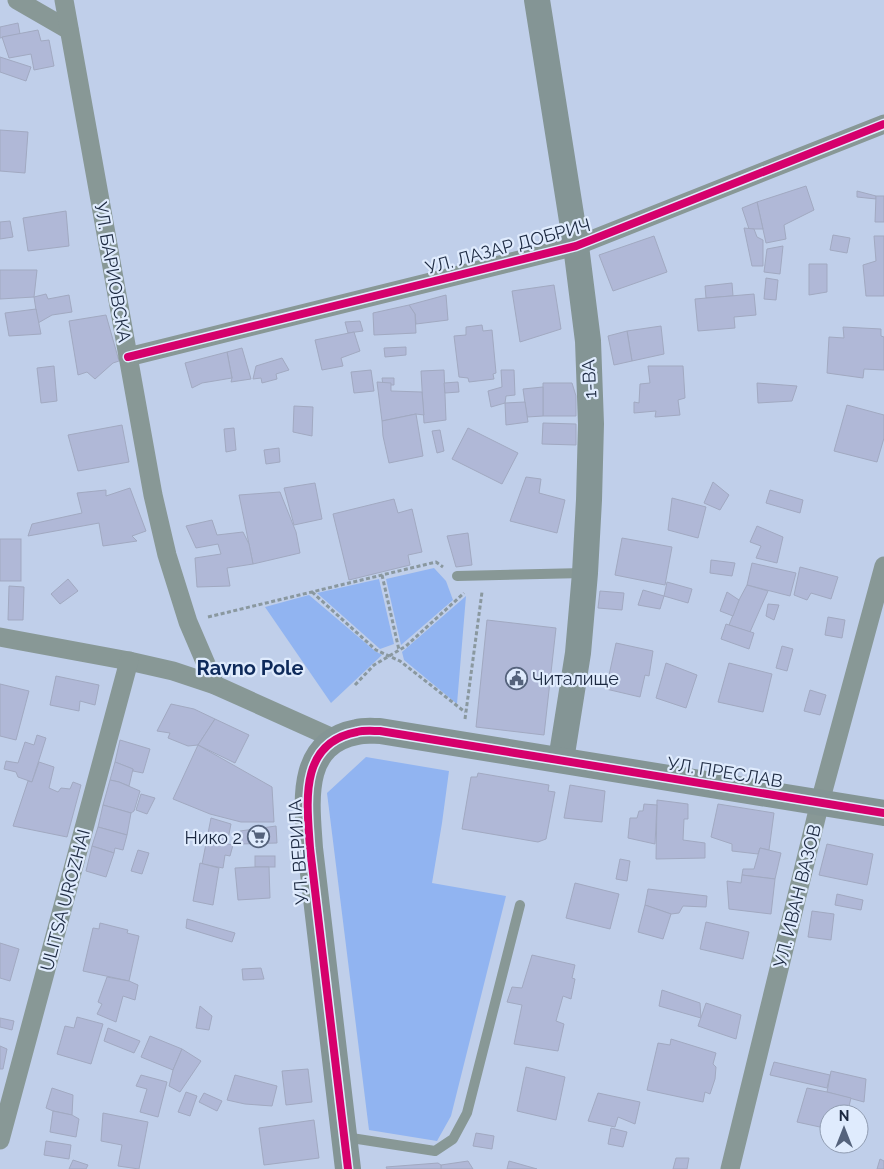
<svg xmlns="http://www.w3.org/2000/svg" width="884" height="1169" viewBox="0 0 884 1169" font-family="Raleway,sans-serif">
  <rect width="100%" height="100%" fill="#c0cfea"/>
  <g fill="#91b4f1">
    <polygon points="434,568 446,581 453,600 401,645 386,579"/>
    <polygon points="379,579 394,644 380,649 317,593"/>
    <polygon points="309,595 375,651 382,655 331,703 265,607"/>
    <polygon points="466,596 457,704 404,660 402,652"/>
    <polygon points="366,757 449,771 442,823 432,883 506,896 451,1116 437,1141 369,1130 327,793"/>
  </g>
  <g fill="#b0b8d7" stroke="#a1a9c1">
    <polygon points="18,23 20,34 0,38 0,27"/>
    <polygon points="38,30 41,41 49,40 54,66 34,70 31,54 9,58 2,37"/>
    <polygon points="0,57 31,67 26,81 0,72"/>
    <polygon points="0,130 28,132 25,173 0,171"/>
    <polygon points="806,186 814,210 784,225 786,239 766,243 757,202"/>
    <polygon points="857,191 876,196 876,199 857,197"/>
    <polygon points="876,196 884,196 884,222 875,222"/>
    <polygon points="757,202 763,229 749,229 742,208"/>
    <polygon points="66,211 69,246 28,251 23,218"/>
    <polygon points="10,221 13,237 0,239 0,222"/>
    <polygon points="744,228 754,229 757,237 763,240 763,266 752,266"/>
    <polygon points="833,235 850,238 847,253 830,250"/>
    <polygon points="654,236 667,272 613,291 599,255"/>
    <polygon points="874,236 884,236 884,296 866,296 863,265 876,261"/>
    <polygon points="783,246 780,274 764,272 767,249"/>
    <polygon points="809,264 827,264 827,292 809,295"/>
    <polygon points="0,270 37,270 34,297 0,299"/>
    <polygon points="766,278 778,280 776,300 764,299"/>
    <polygon points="732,283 733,296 706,298 705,286"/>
    <polygon points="554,285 561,329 520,342 512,291"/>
    <polygon points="46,294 48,299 69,295 72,312 52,315 38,323 34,297"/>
    <polygon points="754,294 756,315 734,317 735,328 698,331 695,299"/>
    <polygon points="446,295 448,320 416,324 415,314 409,305"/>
    <polygon points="409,305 415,314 416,333 374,335 373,313"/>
    <polygon points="36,309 41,334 9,336 5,313"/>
    <polygon points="106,315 119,361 113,363 95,379 87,372 78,375 69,321"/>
    <polygon points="360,321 363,331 348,333 345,322"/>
    <polygon points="482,325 483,331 492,330 496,373 493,374 494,379 469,382 468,378 459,377 454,336 466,335 466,327"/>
    <polygon points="661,326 664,354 632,361 627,331"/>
    <polygon points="843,327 881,329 881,336 884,337 884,370 864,369 863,378 827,373 829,337 844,338"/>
    <polygon points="627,331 632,361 614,365 608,336"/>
    <polygon points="354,332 360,351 341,358 343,366 322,370 315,340"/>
    <polygon points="406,347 406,355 385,357 384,348"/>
    <polygon points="242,348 251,379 231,382 232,378 227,352"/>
    <polygon points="227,352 232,378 202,383 192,388 185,363"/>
    <polygon points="282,358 289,370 276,374 277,379 262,383 261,378 253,379 256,366"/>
    <polygon points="54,366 57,401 41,403 37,368"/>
    <polygon points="648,366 683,366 685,398 678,400 680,415 655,417 656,411 634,413 634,402 639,403 640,384 650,383"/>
    <polygon points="371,370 374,391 354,393 351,372"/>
    <polygon points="444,370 446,420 424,423 421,371"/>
    <polygon points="501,370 514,370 515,395 506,396 505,403 491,407 488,391 502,387"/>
    <polygon points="382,378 394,378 394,385 383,385"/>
    <polygon points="377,382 391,383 391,391 422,392 424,415 416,414 382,421"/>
    <polygon points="458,382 459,392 445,393 444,383"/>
    <polygon points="543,383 572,383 576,396 576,416 543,416"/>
    <polygon points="757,383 797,386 792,401 758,403"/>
    <polygon points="543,387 543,416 527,417 523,389"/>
    <polygon points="525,402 528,422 506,425 505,403"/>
    <polygon points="847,405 884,415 884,438 877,462 834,451"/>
    <polygon points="294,406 313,407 312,436 293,432"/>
    <polygon points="416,414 423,456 389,463 383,436 382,421"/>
    <polygon points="543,423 576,424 576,445 542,444"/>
    <polygon points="122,425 129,462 78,471 68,435"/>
    <polygon points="234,428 236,450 226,452 224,429"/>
    <polygon points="468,428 518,453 502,484 452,459"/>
    <polygon points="440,430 444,451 437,453 432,431"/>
    <polygon points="279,448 280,462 266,464 264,450"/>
    <polygon points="526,477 541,479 539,493 565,500 557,533 510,521"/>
    <polygon points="713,482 729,495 720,510 704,503"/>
    <polygon points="315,483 322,519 294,525 284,488"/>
    <polygon points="130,488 146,531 132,536 137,541 103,546 99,523 28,536 32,524 82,513 77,493 106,490 106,496"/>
    <polygon points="770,490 803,500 800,513 766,503"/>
    <polygon points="280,492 296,532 300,553 253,564 239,495"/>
    <polygon points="672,498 706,507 698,538 668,530"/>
    <polygon points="394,499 398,513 412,509 422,552 408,555 410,565 349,580 333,514"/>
    <polygon points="212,520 217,535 243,532 249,544 253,564 227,568 230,586 197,587 195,558 221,554 218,544 196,548 186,526"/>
    <polygon points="757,526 783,537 777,563 756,558 761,546 750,542"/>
    <polygon points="468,533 472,565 456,567 447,536"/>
    <polygon points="622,538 672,547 665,585 615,575"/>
    <rect x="0" y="539" width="21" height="42"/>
    <polygon points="711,560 735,563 732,576 710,573"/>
    <polygon points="752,563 796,573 790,596 747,585"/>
    <polygon points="800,567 838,577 831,599 811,593 807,600 794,595"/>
    <polygon points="68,579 78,591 60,604 51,594"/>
    <polygon points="667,582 692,589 688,603 664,596"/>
    <polygon points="747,585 768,591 750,632 729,625 739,600"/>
    <polygon points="9,586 24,587 23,620 8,620"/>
    <polygon points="643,590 664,596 660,609 638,605"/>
    <polygon points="600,591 624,593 622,610 598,608"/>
    <polygon points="727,592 739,600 733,616 720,611"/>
    <polygon points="768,604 779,605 774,620 766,616"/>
    <polygon points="828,617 845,620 842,638 825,635"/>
    <polygon points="487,620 556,628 544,735 476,727"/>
    <polygon points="726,624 754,633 749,649 721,639"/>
    <polygon points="616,643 653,651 649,676 645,675 640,697 606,689"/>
    <polygon points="782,646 793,649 787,671 776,668"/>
    <polygon points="666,663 697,675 686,708 656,698"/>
    <polygon points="729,663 772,674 763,712 718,702"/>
    <polygon points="56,676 99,685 95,705 80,701 79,711 50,705"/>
    <polygon points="0,684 29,691 16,740 0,736"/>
    <polygon points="810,690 826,695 820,715 804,711"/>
    <polygon points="171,704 194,709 215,719 198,745 188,746 168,738 170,733 157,731"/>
    <polygon points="215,719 249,735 235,763 198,745"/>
    <polygon points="37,735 46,738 32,782 18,777 16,772 4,769 6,761 18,763 25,742 34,745"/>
    <polygon points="120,740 150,749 143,773 133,771 133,769 115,762"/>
    <polygon points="198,745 272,787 274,822 241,822 210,814 173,799"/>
    <polygon points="39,762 54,767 49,788 58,792 61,788 70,789 73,782 81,785 67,837 13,826 28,781 32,782"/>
    <polygon points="115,762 133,769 129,786 119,782 110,780"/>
    <polygon points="478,773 549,785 548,791 555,792 546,839 538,842 462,829 471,777 477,777"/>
    <polygon points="110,780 119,782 140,791 134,811 131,813 103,805"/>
    <polygon points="570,785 605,791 602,822 564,818"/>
    <polygon points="141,794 155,798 147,814 136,810"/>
    <polygon points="657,800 688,804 688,819 684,819 683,840 705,843 705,858 656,859"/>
    <polygon points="644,804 657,805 655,844 628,838 630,818 637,818 639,811 643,811"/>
    <polygon points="718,804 774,813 769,850 760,848 758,854 732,851 732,844 711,837"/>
    <polygon points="103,805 131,813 127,835 98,827"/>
    <polygon points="211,818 231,824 227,844 233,845 230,856 225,855 223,868 202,864"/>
    <polygon points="276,826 277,843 240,844 240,831"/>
    <polygon points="98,827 127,835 123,850 115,848 114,853 92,846"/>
    <polygon points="827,844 873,854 867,885 819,875"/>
    <polygon points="92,846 114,853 106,877 86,871"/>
    <polygon points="760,848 781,853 775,879 742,875 743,869 754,869"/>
    <polygon points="138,850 149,853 142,874 131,871"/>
    <rect x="255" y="856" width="20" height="11"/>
    <polygon points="620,859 630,861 627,881 616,879"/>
    <polygon points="200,863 219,868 213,905 193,901"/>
    <polygon points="255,867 269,867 270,898 238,900 235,868"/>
    <polygon points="742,875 775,879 771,914 729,909 727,881 741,883"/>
    <polygon points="575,883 619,894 610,929 566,918"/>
    <polygon points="648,889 707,896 706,907 683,906 679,913 671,914 645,905"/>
    <polygon points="837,894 863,900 861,910 835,905"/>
    <polygon points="645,905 671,914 663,939 638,932"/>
    <polygon points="812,911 834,914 831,940 808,937"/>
    <polygon points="187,919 235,933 232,942 186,928"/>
    <polygon points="706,922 749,932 743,959 700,949"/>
    <polygon points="100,923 128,930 127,933 139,936 129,981 83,971 93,928 99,929"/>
    <polygon points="0,943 19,949 10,981 0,978"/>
    <polygon points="532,955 575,965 572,978 575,979 571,999 563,996 556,1021 564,1024 558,1051 514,1044 522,1005 507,1002 512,987 522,988"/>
    <polygon points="261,968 264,979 243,980 242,969"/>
    <polygon points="107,977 129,981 138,985 135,1000 123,996 116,1022 97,1014 102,1004 98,1002"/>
    <polygon points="662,990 700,1003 701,1018 659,1006"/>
    <polygon points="706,1003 741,1015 736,1039 698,1026"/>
    <polygon points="200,1006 212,1016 209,1030 196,1028"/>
    <polygon points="77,1017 103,1024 91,1064 57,1054 65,1026 74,1028"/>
    <polygon points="0,1018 14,1021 12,1030 0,1027"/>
    <polygon points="108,1028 140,1041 134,1053 104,1041"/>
    <polygon points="150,1036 182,1049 173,1070 141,1057"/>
    <polygon points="671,1039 716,1053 713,1064 716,1067 715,1079 710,1094 705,1092 703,1102 647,1090 658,1043 670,1045"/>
    <polygon points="0,1046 7,1049 3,1069 0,1069"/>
    <polygon points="182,1049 201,1061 180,1092 169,1086 173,1070"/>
    <polygon points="774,1062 830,1075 827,1088 770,1075"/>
    <polygon points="526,1067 565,1077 556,1120 517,1111"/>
    <polygon points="308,1069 312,1102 286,1105 282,1071"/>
    <polygon points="831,1071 866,1079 864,1102 827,1092"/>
    <polygon points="141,1075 167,1082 158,1117 140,1112 147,1089 136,1086"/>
    <polygon points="235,1075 277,1086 272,1106 245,1104 227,1100"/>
    <polygon points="52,1088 73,1095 72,1115 53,1111 46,1108"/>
    <polygon points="807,1088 827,1092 851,1098 847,1114 829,1114 829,1129 797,1122"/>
    <polygon points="186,1092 197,1096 190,1116 178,1112"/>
    <polygon points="204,1093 222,1101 217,1111 199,1102"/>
    <polygon points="598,1093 640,1102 635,1124 618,1117 615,1127 588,1121"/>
    <polygon points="53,1111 72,1115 79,1119 76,1137 50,1132"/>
    <polygon points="103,1113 148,1122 139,1169 118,1166 122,1145 101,1141"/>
    <polygon points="314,1120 319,1158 264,1165 259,1128"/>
    <polygon points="611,1128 627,1132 623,1147 608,1144"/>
    <polygon points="476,1133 494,1136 492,1149 473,1146"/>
    <polygon points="46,1141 71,1145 69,1159 44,1155"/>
    <polygon points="676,1158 689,1158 687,1169 673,1169"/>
    <polygon points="880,1159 884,1161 884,1169 877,1169"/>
    <polygon points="73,1160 88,1165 86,1169 69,1169"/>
    <polygon points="468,1161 473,1169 441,1169 441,1165"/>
    <polygon points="509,1161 537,1169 507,1169"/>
    <polygon points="438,1163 441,1165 441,1169 387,1169 386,1167"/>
  </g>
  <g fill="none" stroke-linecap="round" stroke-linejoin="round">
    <g stroke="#8a989f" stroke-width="3" stroke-dasharray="4 2.5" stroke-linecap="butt">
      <polyline points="382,575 399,650"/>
      <polyline points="312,592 376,650 400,661 465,712"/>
      <polyline points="208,617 436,562 443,567"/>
      <polyline points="355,685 374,665 406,646 464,593"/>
      <polyline points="465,719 482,592"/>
    </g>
    <g stroke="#889896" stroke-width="10">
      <polyline points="457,576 584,573"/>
      <polyline points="345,1137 435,1151 453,1139 467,1113 520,905"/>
    </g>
    <g stroke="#889896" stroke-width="19">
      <polyline points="17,0 69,30"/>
      <polyline points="64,0 153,495 167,555 188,622 215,685"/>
      <polyline points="128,357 576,246 884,124"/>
      <polyline points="0,637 129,661 173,671 215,685 335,739"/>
      <polyline points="0,1140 129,661"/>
      <polyline points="730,1169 820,802 884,566"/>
    </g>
    <g stroke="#849595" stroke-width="26">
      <polyline points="537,0 576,246 588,341 591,424 589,500 585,573 578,653 561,760"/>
      <path d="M 348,1169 L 310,848 C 307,803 298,743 357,732 C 364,730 373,731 380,731 L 884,813"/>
    </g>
    <defs>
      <g id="cycleway">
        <polyline points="128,357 576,246 884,124"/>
        <path d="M 348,1169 L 310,848 C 307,803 298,743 357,732 C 364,730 373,731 380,731 L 884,813"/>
      </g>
    </defs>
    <use href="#cycleway" stroke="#dfebfd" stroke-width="11"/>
    <use href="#cycleway" stroke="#d6006c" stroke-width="8"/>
  </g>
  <defs>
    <symbol id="civic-ring" viewBox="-11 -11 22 22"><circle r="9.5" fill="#dfebfd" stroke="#55637c" stroke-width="1.5"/><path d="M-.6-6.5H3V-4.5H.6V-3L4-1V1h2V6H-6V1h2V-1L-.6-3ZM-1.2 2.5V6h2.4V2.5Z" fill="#55637c"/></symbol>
    <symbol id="supermarket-ring" viewBox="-11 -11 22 22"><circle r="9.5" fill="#dfebfd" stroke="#55637c" stroke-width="1.5"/><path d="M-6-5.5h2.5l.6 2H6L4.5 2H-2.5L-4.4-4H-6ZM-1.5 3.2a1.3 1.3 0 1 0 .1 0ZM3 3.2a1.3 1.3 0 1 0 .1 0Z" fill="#55637c"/></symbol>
  </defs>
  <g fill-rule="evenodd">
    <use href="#civic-ring" x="504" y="666" width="25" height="25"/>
    <use href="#supermarket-ring" x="246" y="824" width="25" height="25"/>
  </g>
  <g text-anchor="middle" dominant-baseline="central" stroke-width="4.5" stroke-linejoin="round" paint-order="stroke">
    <g font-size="18" fill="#1c2941" stroke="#dfebfd">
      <text transform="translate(508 246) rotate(-15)">УЛ. ЛАЗАР ДОБРИЧ</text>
      <text transform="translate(113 272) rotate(80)">УЛ. БАРИОВСКА</text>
      <text transform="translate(589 379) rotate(-93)">1-ВА</text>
      <text transform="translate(725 772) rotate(9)">УЛ. ПРЕСЛАВ</text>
      <text transform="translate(298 852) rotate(-94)">УЛ. ВЕРИЛА</text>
      <text transform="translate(797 896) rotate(-76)">УЛ. ИВАН ВАЗОВ</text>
      <text transform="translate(65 900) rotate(-75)">ULITSA UROZHAI</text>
    </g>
    <g font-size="18" fill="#1c2941" stroke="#dfebfd" text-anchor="start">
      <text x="532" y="678">Читалище</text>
      <text x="242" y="837" text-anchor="end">Нико 2</text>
    </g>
    <g font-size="20" font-weight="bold" fill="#0d295a" stroke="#dfebfd">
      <text x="250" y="668">Ravno Pole</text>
    </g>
  </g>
  <g transform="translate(844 1129)"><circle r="24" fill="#dfebfd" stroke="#919db2"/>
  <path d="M0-4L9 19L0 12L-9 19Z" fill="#55637c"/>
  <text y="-8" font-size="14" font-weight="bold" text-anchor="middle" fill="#1c2941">N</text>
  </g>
</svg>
